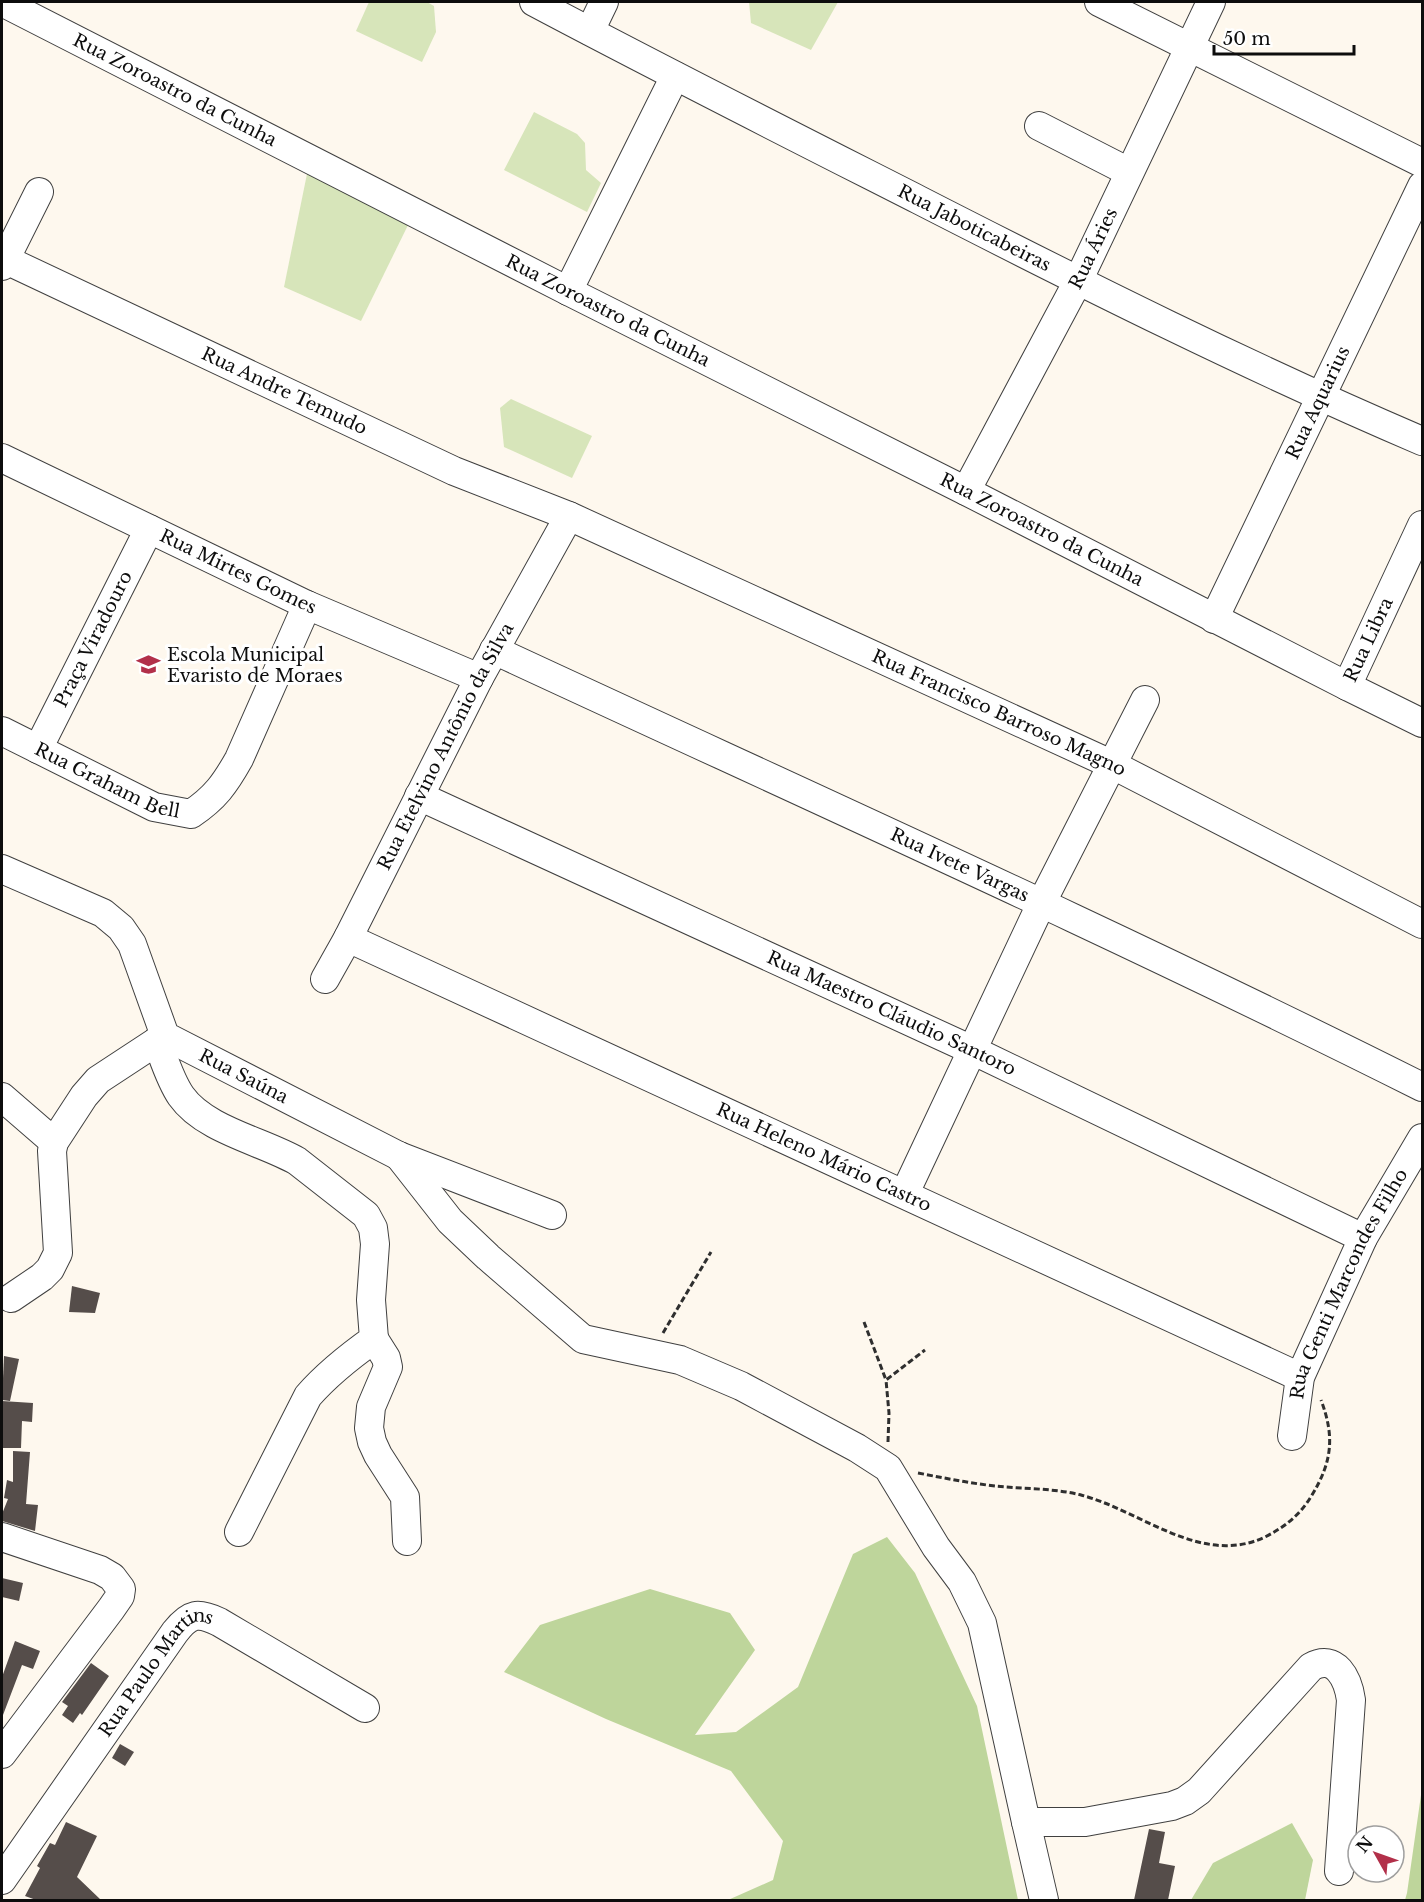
<svg xmlns="http://www.w3.org/2000/svg" width="1424" height="1902" viewBox="0 0 1424 1902" font-family="'Libre Baskerville',serif">
  <rect width="100%" height="100%" fill="#fef8ee"/>
  <g fill="#d7e5ba">
    <polygon points="369,2 427,2 434,6 436,32 422,62 356,31"/>
    <polygon points="749,2 838,2 811,50 751,23"/>
    <polygon points="534,112 577,134 585,143 586,170 601,183 587,212 504,170"/>
    <polygon points="308,169 410,221 361,321 284,287"/>
    <polygon points="511,399 592,436 572,478 504,447 500,408"/>
  </g>
  <g fill="#bed59b">
    <polygon points="887,1537 915,1573 977,1706 1018,1900 728,1900 773,1880 783,1841 731,1771 606,1719 504,1672 540,1625 650,1589 730,1613 755,1650 695,1735 736,1732 798,1687 853,1554"/>
    <polygon points="1421,1795 1422,1900 1405,1900 1407,1893"/>
    <polygon points="1292,1823 1313,1860 1305,1900 1191,1900 1213,1863"/>
  </g>
  <g fill="#554d4a">
    <polygon points="72,1286 100,1293 95,1313 69,1312"/>
    <polygon points="4,1356 19,1359 10,1401 2,1400"/>
    <polygon points="2,1401 33,1403 32,1422 22,1421 21,1448 2,1448"/>
    <polygon points="13,1451 30,1452 26,1504 38,1505 35,1531 2,1521 2,1514 8,1499 4,1498 7,1480 13,1482"/>
    <polygon points="2,1578 23,1583 19,1601 2,1597"/>
    <polygon points="15,1641 40,1651 33,1669 22,1665 3,1715 2,1715 2,1677"/>
    <polygon points="91,1663 109,1676 82,1715 80,1713 73,1723 62,1715 68,1706 62,1702"/>
    <polygon points="120,1744 134,1752 125,1766 112,1758"/>
    <polygon points="66,1822 97,1836 77,1877 101,1900 36,1900 25,1896 40,1868 37,1866 50,1843 55,1845"/>
    <polygon points="1149,1829 1165,1832 1159,1863 1175,1866 1168,1900 1134,1900"/>
  </g>
  <g fill="none" stroke-linecap="round" stroke-linejoin="round">
    <defs>
      <g id="minor">
        <path id="s1" d="M 2,2 L 568,291 L 966,491 L 1347,686 L 1422,525"/>
        <path id="s2" d="M 534,2 C 662,70 791,135 919,200 C 1085,285 1251,368 1422,441"/>
        <polyline points="1099,2 1422,163"/>
        <polyline points="590,31 604,2"/>
        <polyline points="1039,126 1129,172"/>
        <path id="s3" d="M 2,258 L 454,471 L 569,516 L 1113,765 L 1422,924"/>
        <polyline points="2,266 39,192"/>
        <polyline points="568,291 675,76"/>
        <path id="s4" d="M 2,458 L 307,605 L 479,678"/>
        <path id="s5" d="M 966,491 L 1078,281 L 1211,2"/>
        <path id="s6" d="M 1214,619 L 1422,186"/>
        <path id="s7" d="M 494,650 C 804,794 1117,934 1422,1087"/>
        <polyline points="1347,686 1422,723"/>
        <path id="s8" d="M 2,731 L 154,807 L 191,814 C 215,798 225,784 239,759 L 307,605"/>
        <path id="s9" d="M 38,749 L 149,529"/>
        <path id="s10" d="M 419,796 L 972,1050 L 1363,1238"/>
        <path id="s11" d="M 2,869 L 103,913 L 121,928 L 132,944 L 165,1036 L 399,1156 L 552,1215"/>
        <path id="s12" d="M 348,938 L 1300,1377"/>
        <path id="s13" d="M 325,979 L 348,938 L 479,678 L 569,516"/>
        <path d="M 157,1041 C 164,1059 170,1080 181,1096 C 205,1130 262,1141 297,1161 L 366,1215 L 373,1228 L 375,1244 L 371,1300 L 374,1339 C 350,1356 328,1373 308,1396 L 239,1532"/>
        <polyline points="2,1097 54,1142"/>
        <path d="M 399,1156 L 450,1221 L 488,1257 L 583,1339 L 680,1360 L 741,1386 L 857,1448 L 888,1468 L 936,1547 L 962,1582 L 982,1623 L 1026,1822 L 1085,1822 L 1172,1806 L 1185,1801 L 1199,1791 L 1311,1667 C 1336,1653 1348,1679 1351,1700 L 1339,1871"/>
        <polyline points="905,1193 1041,904 1145,700"/>
        <polyline points="11,1298 42,1277 50,1269 58,1253 52,1151 54,1142 84,1096 98,1080 165,1036"/>
        <polyline points="374,1339 386,1358 388,1367 371,1407 369,1428 372,1442 378,1455 405,1497 407,1541"/>
        <path id="s14" d="M 1292,1436 L 1300,1377 L 1363,1238 L 1422,1138"/>
        <polyline points="2,1537 100,1570 112,1577 121,1589 120,1596 111,1609 2,1754"/>
        <polyline points="1026,1822 1044,1900"/>
        <path id="s15" d="M 2,1880 L 175,1632 C 190,1613 198,1612 219,1622 L 365,1708"/>
      </g>
    </defs>
    <use href="#minor" stroke="#404040" stroke-width="30"/>
    <g stroke="#2f2f2f" stroke-width="3" stroke-dasharray="6 3" stroke-linecap="butt">
      <polyline points="864,1322 886,1380"/>
      <polyline points="663,1333 711,1252"/>
      <polyline points="888,1442 889,1413 886,1380 925,1350"/>
      <path d="M 918,1473 C 944,1478 969,1483 995,1486 C 1023,1489 1053,1488 1081,1495 C 1142,1511 1201,1567 1265,1537 C 1285,1527 1301,1514 1312,1495 C 1332,1462 1335,1437 1321,1400"/>
    </g>
    <use href="#minor" stroke="#fff" stroke-width="28"/>
  </g>
  <defs>
    <symbol id="school-bare" viewBox="-9 -9 18 18"><path d="M0-5L7-2L0 1L-7-2ZM-4 1L0 2.5L4 1V4Q0 6-4 4Z" fill="#b2304a" stroke="#fff" stroke-width="2.5" paint-order="stroke"/></symbol>
  </defs>
  <g fill-rule="evenodd">
    <use href="#school-bare" x="132" y="648" width="33" height="33"/>
  </g>
  <g text-anchor="middle" dominant-baseline="central" stroke-width="6" stroke-linejoin="round" paint-order="stroke">
    <g font-size="18" fill="#0d0d0d" stroke="#fff">
      <text stroke="none"><textPath href="#s1" startOffset="194">Rua Zoroastro da Cunha</textPath></text>
      <text stroke="none"><textPath href="#s2" startOffset="495">Rua Jaboticabeiras</textPath></text>
      <text stroke="none"><textPath href="#s5" startOffset="274">Rua Áries</textPath></text>
      <text stroke="none"><textPath href="#s1" startOffset="680">Rua Zoroastro da Cunha</textPath></text>
      <text stroke="none"><textPath href="#s3" startOffset="312">Rua Andre Temudo</textPath></text>
      <text stroke="none"><textPath href="#s6" startOffset="240">Rua Aquarius</textPath></text>
      <text stroke="none"><textPath href="#s1" startOffset="1166">Rua Zoroastro da Cunha</textPath></text>
      <text stroke="none"><textPath href="#s4" startOffset="262">Rua Mirtes Gomes</textPath></text>
      <text stroke="none"><textPath href="#s1" startOffset="1560">Rua Libra</textPath></text>
      <text stroke="none"><textPath href="#s9" startOffset="123">Praça Viradouro</textPath></text>
      <text stroke="none"><textPath href="#s3" startOffset="1096">Rua Francisco Barroso Magno</textPath></text>
      <text stroke="none"><textPath href="#s13" startOffset="262">Rua Etelvino Antônio da Silva</textPath></text>
      <text stroke="none"><textPath href="#s8" startOffset="117">Rua Graham Bell</textPath></text>
      <text stroke="none"><textPath href="#s7" startOffset="513">Rua Ivete Vargas</textPath></text>
      <text stroke="none"><textPath href="#s10" startOffset="520">Rua Maestro Cláudio Santoro</textPath></text>
      <text stroke="none"><textPath href="#s11" startOffset="339">Rua Saúna</textPath></text>
      <text stroke="none"><textPath href="#s12" startOffset="524">Rua Heleno Mário Castro</textPath></text>
      <text stroke="none"><textPath href="#s14" startOffset="164">Rua Genti Marcondes Filho</textPath></text>
      <text stroke="none"><textPath href="#s15" startOffset="262">Rua Paulo Martins</textPath></text>
    </g>
    <g font-size="18" fill="#0d0d0d" stroke="#fff" text-anchor="start">
      <text x="167" y="655">Escola Municipal<tspan x="167" dy="21">Evaristo de Moraes</tspan></text>
    </g>
  </g>
  <rect width="1424" height="1902" fill="none" stroke="#0d0d0d" stroke-width="6"/>
  <g transform="translate(1376 1854) rotate(310)"><circle r="28" fill="#ffffff" stroke="#9e9e9e" stroke-width="1.5"/>
  <path d="M0-4.5L10 22L0 15L-10 22Z" fill="#b2304a"/>
  <text y="-9" font-size="16" font-weight="bold" text-anchor="middle" fill="#0d0d0d">N</text>
  </g>
  <path d="M1214 45v9h140v-9" fill="none" stroke="#0d0d0d" stroke-width="3"/>
  <text x="1223" y="45" font-size="18" fill="#0d0d0d" stroke="#ffffff" stroke-width="4.5" paint-order="stroke">50 m</text>
</svg>
